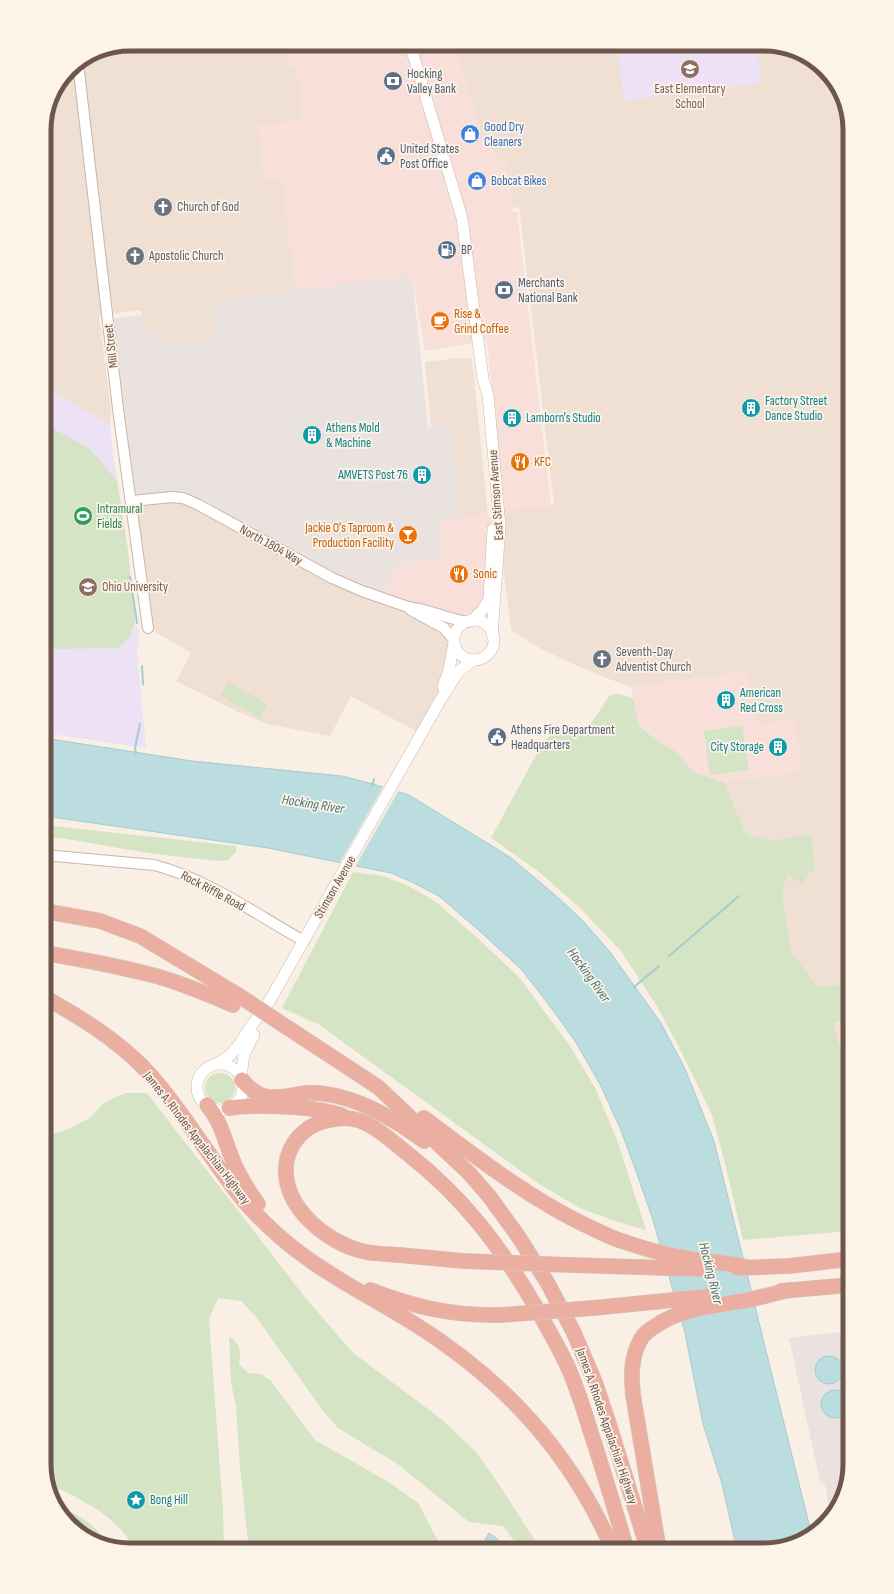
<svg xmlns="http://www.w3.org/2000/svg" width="894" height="1594" viewBox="0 0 894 1594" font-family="'Sofia Sans Condensed',sans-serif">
  <rect width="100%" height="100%" fill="#f9efe4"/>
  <g fill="#efe0d3">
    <polygon points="130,44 286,44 288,66 297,65 303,120 258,126 264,181 282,179 296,292 210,302 215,341 180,346 179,341 166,343 164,340 145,334 141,310 99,315 111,412 110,425 44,387 44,125 53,92 69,69 97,50"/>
    <polygon points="454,44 770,44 812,59 843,97 850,130 850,983 818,987 791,951 782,892 788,875 772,841 746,834 724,782 802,771 755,724 747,672 631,687 593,673 541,649 511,630 503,565 504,511 554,505 519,207 512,208 506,162 484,142"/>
    <polygon points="459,358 472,359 488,514 461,517 451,424 431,426 425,362"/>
    <polygon points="172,497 408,607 449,633 449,670 421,734 351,696 330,736 267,724 241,713 176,681 191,653 148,628 132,501"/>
  </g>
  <g fill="#f8dfd9">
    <polygon points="286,44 454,44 484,142 506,162 512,212 517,212 551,506 504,511 487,341 425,351 412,275 296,292 282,179 264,181 258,125 303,120 297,65 288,66"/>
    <polygon points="488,514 493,522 489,592 471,621 382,598 397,564 443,559 440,519"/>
    <polygon points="748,672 755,724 795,719 802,771 724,782 695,773 675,751 660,742 639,725 631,687"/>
    <polygon points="850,1020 850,1067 839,1045 834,1022"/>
  </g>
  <g fill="#e9e2de">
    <polygon points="412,275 428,427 451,424 461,517 440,519 443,559 397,564 382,598 183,499 132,501 108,324 116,318 142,315 145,334 163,331 164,340 166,343 179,341 181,346 214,341 210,302"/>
    <polygon points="850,1331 850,1464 835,1512 831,1515 825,1485 820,1481 789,1338"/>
  </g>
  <g fill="#ece1f5">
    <polygon points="617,44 763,44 758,55 761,83 624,101"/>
    <polygon points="44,387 110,425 114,461 128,551 135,622 139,631 137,653 146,748 44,733"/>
  </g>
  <g fill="#d4e4c5">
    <polygon points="44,424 89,448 117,481 128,551 135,622 129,638 118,648 44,649"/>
    <polygon points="228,682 267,704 260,718 220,696"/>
    <path d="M 618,694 L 633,698 L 639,726 L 660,742 L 675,751 L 695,773 L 724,782 L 746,834 L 772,841 L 811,834 L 815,869 L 809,873 L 803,884 L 788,875 L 782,892 L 791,951 L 818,987 L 850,983 L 850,1020 L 834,1022 L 839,1045 L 850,1067 L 850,1231 L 743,1240 L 726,1167 L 712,1115 L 684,1057 L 658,1008 L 621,951 L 580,908 L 539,872 L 491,838 L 540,748 C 543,744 547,738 551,735 C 560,729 576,729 584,734 L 610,695 Z"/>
    <polygon points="742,726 749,770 710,775 704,731"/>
    <polygon points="44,825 236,846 236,852 228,860 217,861 148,853 61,838 44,838"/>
    <polygon points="353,872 383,876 409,886 436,902 473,934 518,976 570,1046 595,1088 617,1140 646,1230 618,1222 582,1209 539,1184 318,1024 282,1008"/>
    <circle cx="220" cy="1088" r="15"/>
    <path d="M 126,1093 L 147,1093 L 304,1296 L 352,1352 L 441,1419 L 476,1452 L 502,1489 L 541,1550 L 521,1550 L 503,1526 L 469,1522 L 399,1465 L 338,1428 L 323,1411 L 256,1317 L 241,1301 L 218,1298 L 209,1319 L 223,1511 L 224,1550 L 134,1550 C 119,1515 80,1500 48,1483 L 44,1464 L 44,1135 L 47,1136 L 68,1129 L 90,1118 L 105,1102 Z"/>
    <path d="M 229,1336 C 241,1346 241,1350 239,1364 L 248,1373 L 261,1374 L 271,1381 L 315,1440 L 390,1483 L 418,1503 L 439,1543 L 446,1550 L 249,1550 L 240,1467 L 236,1406 L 231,1383 Z"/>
    <path d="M 60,1508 C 81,1515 96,1526 108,1544 L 82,1535 Z"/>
  </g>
  <g fill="#bbdddf" stroke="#a3cdd0">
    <polygon points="44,738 192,761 342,776 373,784 409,795 510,857 561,900 584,922 610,952 661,1023 685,1069 714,1141 811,1532 797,1543 764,1550 737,1550 722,1484 703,1424 685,1333 653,1220 636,1171 620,1128 601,1086 575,1041 549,1005 521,969 484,935 439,896 414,883 391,873 268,848 44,816"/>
    <circle cx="829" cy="1370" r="14"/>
    <circle cx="835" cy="1404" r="14"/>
    <polygon points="489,1533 508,1547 510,1550 485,1550 485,1540"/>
  </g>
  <polygon fill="#f9efe4" points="384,785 399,790 355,867 339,864"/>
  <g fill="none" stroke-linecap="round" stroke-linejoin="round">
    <g stroke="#a3cdd0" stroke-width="2">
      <polyline points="130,577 137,623"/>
      <polyline points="142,666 143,684"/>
      <polyline points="136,754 135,748 140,724"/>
      <polyline points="372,786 374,779"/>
      <polyline points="669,956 739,896"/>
      <polyline points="634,987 659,966"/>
    </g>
    <defs>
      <g id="tertiary">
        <polyline points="78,63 118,409 148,628"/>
        <path d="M 132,501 L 172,497 L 183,498 L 199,505 L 332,578 L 362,591 L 408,607 C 428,609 447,619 468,622"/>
        <polyline points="411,610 444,628 454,640"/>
        <path d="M 44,855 L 154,865 C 206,878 257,915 304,941"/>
      </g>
      <g id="secondary">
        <polyline points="410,44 462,218 483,379 488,395 500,526 492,635"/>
        <circle cx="474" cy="640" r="20"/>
        <polyline points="471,621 483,610 489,599 493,529"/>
        <polyline points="443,687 449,670 454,643"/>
        <circle cx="220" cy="1087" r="23"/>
        <path d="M 216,1064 C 236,1055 242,1039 254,1022 C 258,1017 262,1012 266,1007 L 441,699 L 459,671 L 474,660"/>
        <polyline points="241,1077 244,1054 254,1035"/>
      </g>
      <g id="motorway">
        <polyline points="44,911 100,921 140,936 238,995"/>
        <path d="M 44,953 C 80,959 117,966 152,975 C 180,982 207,994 233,1005"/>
        <path d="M 44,997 C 80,1017 114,1038 143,1067 C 177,1103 203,1147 233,1187 C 246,1205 263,1222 280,1237 C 320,1272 368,1295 413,1323 C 503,1379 570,1451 613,1550"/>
        <polyline points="288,1028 378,1087 469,1173 489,1196 518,1236 547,1282 573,1331 595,1382 609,1424 648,1550"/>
        <path d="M 242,1080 C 263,1105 279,1097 307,1093 C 317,1092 327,1094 337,1096 C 370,1104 398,1122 424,1141"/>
        <path d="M 207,1105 C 221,1121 224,1139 232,1158 C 238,1175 248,1190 258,1204"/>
        <path d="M 229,1108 C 256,1104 318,1106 343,1116"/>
        <path d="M 424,1118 C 475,1156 526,1196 583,1224 C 597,1230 610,1238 625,1242 C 645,1249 666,1255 686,1258 C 706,1262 726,1262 746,1267"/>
        <path d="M 463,1261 C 442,1259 421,1257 400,1255 C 389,1254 377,1254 366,1252 C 328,1244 283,1208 286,1166 C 288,1144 304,1126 325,1121 C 332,1119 339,1118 346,1118 C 370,1119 390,1140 408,1154 C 464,1198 501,1247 537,1309 C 547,1327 558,1346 567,1365 C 577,1387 584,1410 591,1433 C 604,1472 615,1511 627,1550"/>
        <polyline points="570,1265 703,1269"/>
        <polyline points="737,1268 789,1266 850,1259"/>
        <path d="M 370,1290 C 414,1307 453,1316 500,1315"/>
        <polyline points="781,1291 850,1285"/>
        <polyline points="593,1308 713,1296"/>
        <path d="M 659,1550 L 633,1395 C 631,1375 631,1356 641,1339 C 645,1332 651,1329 657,1325 C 684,1307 717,1306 748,1300 C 762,1297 776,1293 790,1290"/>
      </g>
    </defs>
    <use href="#tertiary" stroke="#c8b6ac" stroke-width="12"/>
    <use href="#secondary" stroke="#cdb8ad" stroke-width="12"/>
    <use href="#motorway" stroke="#d4ccca" stroke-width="16"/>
    <use href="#tertiary" stroke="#fff" stroke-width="10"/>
    <use href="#secondary" stroke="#fff" stroke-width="11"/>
    <use href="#motorway" stroke="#ebafa2" stroke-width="15"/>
    <defs>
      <g id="motorway-bridge">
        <polyline points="238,995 288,1028"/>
        <polyline points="463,1261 570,1265"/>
        <polyline points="500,1315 593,1308"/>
      </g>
    </defs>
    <use href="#motorway-bridge" stroke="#d4ccca" stroke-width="16" stroke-linecap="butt"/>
    <use href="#motorway-bridge" stroke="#ebafa2" stroke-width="15"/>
  </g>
  <defs>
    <symbol id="school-disc" viewBox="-11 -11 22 22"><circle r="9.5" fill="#8d6e63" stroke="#fcf3e9"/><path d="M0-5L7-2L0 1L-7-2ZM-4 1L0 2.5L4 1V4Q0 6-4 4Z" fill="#fff"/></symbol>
    <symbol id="bank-disc" viewBox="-11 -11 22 22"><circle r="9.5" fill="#5c6f8a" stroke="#fcf3e9"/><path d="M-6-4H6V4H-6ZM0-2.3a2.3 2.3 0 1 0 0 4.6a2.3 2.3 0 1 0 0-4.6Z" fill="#fff"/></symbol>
    <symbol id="shop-disc" viewBox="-11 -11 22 22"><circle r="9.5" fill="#3f7fe0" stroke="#fcf3e9"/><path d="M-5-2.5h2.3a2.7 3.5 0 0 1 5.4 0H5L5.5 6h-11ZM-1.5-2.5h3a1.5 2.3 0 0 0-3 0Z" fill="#fff"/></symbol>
    <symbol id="civic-disc" viewBox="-11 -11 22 22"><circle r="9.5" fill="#5c6f8a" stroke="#fcf3e9"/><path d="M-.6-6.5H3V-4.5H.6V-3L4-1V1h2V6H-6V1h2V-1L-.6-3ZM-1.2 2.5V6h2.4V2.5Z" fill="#fff"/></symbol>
    <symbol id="church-disc" viewBox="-11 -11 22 22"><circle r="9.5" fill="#6b7280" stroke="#fcf3e9"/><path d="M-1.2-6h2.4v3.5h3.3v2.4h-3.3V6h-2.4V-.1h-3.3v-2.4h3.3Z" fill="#fff"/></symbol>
    <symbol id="fuel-disc" viewBox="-11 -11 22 22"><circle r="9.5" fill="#5c6f8a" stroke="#fcf3e9"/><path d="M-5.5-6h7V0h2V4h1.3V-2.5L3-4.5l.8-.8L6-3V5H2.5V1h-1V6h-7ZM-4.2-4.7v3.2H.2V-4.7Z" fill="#fff"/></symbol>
    <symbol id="cafe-disc" viewBox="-11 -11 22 22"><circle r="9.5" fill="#e8710a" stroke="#fcf3e9"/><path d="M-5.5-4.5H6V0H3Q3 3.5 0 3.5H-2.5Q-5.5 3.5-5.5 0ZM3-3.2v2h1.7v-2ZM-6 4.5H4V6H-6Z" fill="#fff"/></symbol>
    <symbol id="building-disc" viewBox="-11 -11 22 22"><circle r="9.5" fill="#0f9aa8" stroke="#fcf3e9"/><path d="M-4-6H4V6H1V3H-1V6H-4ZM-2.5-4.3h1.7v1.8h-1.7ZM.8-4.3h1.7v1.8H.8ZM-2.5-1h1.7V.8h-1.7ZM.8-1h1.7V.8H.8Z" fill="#fff"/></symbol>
    <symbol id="restaurant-disc" viewBox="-11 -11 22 22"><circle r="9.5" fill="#e8710a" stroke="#fcf3e9"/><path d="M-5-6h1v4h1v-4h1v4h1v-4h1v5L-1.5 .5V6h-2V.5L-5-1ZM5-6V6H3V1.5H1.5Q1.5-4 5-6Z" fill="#fff"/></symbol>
    <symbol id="stadium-disc" viewBox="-11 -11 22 22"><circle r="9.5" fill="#2e9e5b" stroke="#fcf3e9"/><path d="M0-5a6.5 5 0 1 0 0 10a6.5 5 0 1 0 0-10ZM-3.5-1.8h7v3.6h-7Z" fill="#fff"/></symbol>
    <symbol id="bar-disc" viewBox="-11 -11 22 22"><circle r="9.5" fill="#e8710a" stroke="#fcf3e9"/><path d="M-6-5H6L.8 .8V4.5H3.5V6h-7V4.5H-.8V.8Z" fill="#fff"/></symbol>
    <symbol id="university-disc" viewBox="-11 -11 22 22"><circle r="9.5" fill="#8d6e63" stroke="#fcf3e9"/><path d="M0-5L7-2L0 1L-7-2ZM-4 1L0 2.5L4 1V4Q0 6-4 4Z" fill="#fff"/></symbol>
    <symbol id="sight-disc" viewBox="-11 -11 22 22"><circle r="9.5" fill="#0f9aa8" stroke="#fcf3e9"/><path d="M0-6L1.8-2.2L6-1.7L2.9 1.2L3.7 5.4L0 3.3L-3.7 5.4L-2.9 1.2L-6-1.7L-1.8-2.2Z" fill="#fff"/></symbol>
  </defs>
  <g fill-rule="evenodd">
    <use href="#school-disc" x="679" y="58" width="22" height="22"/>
    <use href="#bank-disc" x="382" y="70" width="22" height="22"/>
    <use href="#shop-disc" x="459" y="123" width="22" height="22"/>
    <use href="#civic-disc" x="375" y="145" width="22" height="22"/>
    <use href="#shop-disc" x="466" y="170" width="22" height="22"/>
    <use href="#church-disc" x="152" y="196" width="22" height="22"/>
    <use href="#fuel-disc" x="436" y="239" width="22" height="22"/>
    <use href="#church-disc" x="124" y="245" width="22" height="22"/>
    <use href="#bank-disc" x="493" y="279" width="22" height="22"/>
    <use href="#cafe-disc" x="429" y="310" width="22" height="22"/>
    <use href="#building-disc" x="740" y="397" width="22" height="22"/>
    <use href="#building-disc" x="501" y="407" width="22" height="22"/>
    <use href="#building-disc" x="301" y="424" width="22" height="22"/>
    <use href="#restaurant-disc" x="509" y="451" width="22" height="22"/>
    <use href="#building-disc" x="411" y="464" width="22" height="22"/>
    <use href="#stadium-disc" x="72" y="505" width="22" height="22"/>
    <use href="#bar-disc" x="397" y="524" width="22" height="22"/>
    <use href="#restaurant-disc" x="448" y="563" width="22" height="22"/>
    <use href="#university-disc" x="77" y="576" width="22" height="22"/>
    <use href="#church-disc" x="591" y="648" width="22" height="22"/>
    <use href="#building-disc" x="715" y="689" width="22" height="22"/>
    <use href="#civic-disc" x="486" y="726" width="22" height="22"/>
    <use href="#building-disc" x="767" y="736" width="22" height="22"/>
    <use href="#sight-disc" x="125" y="1489" width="22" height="22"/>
  </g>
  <g text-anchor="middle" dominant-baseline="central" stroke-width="3.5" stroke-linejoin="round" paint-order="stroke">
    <g font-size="13" fill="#4e5e75" stroke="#fcf3e9" text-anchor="start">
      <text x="407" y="74">Hocking<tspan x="407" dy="15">Valley Bank</tspan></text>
      <text x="400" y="149">United States<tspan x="400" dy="15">Post Office</tspan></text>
      <text x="461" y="250">BP</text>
      <text x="518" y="283">Merchants<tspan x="518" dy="15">National Bank</tspan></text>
      <text x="511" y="730">Athens Fire Department<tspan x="511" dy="15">Headquarters</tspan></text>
    </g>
    <g font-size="13" fill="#785e54" stroke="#fcf3e9">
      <text x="690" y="89">East Elementary<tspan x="690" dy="15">School</tspan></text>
      <text x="102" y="587" text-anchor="start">Ohio University</text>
    </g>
    <g font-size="13" fill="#366cbe" stroke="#fcf3e9" text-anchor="start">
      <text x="484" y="127">Good Dry<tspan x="484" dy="15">Cleaners</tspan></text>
      <text x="491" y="181">Bobcat Bikes</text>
    </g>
    <g font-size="13" fill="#5b616d" stroke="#fcf3e9" text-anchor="start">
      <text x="177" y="207">Church of God</text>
      <text x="149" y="256">Apostolic Church</text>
      <text x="616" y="652">Seventh-Day<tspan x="616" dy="15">Adventist Church</tspan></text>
    </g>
    <g font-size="13" fill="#c56008" stroke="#fcf3e9" text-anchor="start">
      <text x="454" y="314">Rise &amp;<tspan x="454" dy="15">Grind Coffee</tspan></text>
      <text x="534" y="462">KFC</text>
      <text x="394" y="528" text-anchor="end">Jackie O's Taproom &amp;<tspan x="394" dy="15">Production Facility</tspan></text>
      <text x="473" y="574">Sonic</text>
    </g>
    <g font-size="13" fill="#6e564d" stroke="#fcf3e9">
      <text transform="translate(111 346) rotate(-97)">Mill Street</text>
      <text transform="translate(496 495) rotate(-94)">East Stimson Avenue</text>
      <text transform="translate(271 545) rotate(29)">North 1804 Way</text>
      <text transform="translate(335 887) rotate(-60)">Stimson Avenue</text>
      <text transform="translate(213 891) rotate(28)">Rock Riffle Road</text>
      <text transform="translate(197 1138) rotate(52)">James A. Rhodes Appalachian Highway</text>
      <text transform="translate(607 1426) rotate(71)">James A. Rhodes Appalachian Highway</text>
    </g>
    <g font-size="13" fill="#0d838f" stroke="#fcf3e9" text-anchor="start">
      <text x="765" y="401">Factory Street<tspan x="765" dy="15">Dance Studio</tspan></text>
      <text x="526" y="418">Lamborn's Studio</text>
      <text x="326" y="428">Athens Mold<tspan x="326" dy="15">&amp; Machine</tspan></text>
      <text x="408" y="475" text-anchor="end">AMVETS Post 76</text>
      <text x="740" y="693">American<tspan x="740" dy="15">Red Cross</tspan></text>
      <text x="764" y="747" text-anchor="end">City Storage</text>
      <text x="150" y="1500">Bong Hill</text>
    </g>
    <g font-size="13" fill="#27864d" stroke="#fcf3e9" text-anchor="start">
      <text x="97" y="509">Intramural<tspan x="97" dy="15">Fields</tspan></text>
    </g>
    <g font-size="14" font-style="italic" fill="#477477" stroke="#fcf3e9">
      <text transform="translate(313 804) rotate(9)">Hocking River</text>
      <text transform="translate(589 975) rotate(54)">Hocking River</text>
      <text transform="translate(711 1273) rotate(76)">Hocking River</text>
    </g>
  </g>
  <path d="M0 0H894V1594H0ZM130 51H764A79 79 0 0 1 843 130V1464A79 79 0 0 1 764 1543H130A79 79 0 0 1 51 1464V130A79 79 0 0 1 130 51Z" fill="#fcf3e9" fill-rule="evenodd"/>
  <path fill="none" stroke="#6e564d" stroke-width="5" d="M130 51H764A79 79 0 0 1 843 130V1464A79 79 0 0 1 764 1543H130A79 79 0 0 1 51 1464V130A79 79 0 0 1 130 51Z"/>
</svg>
